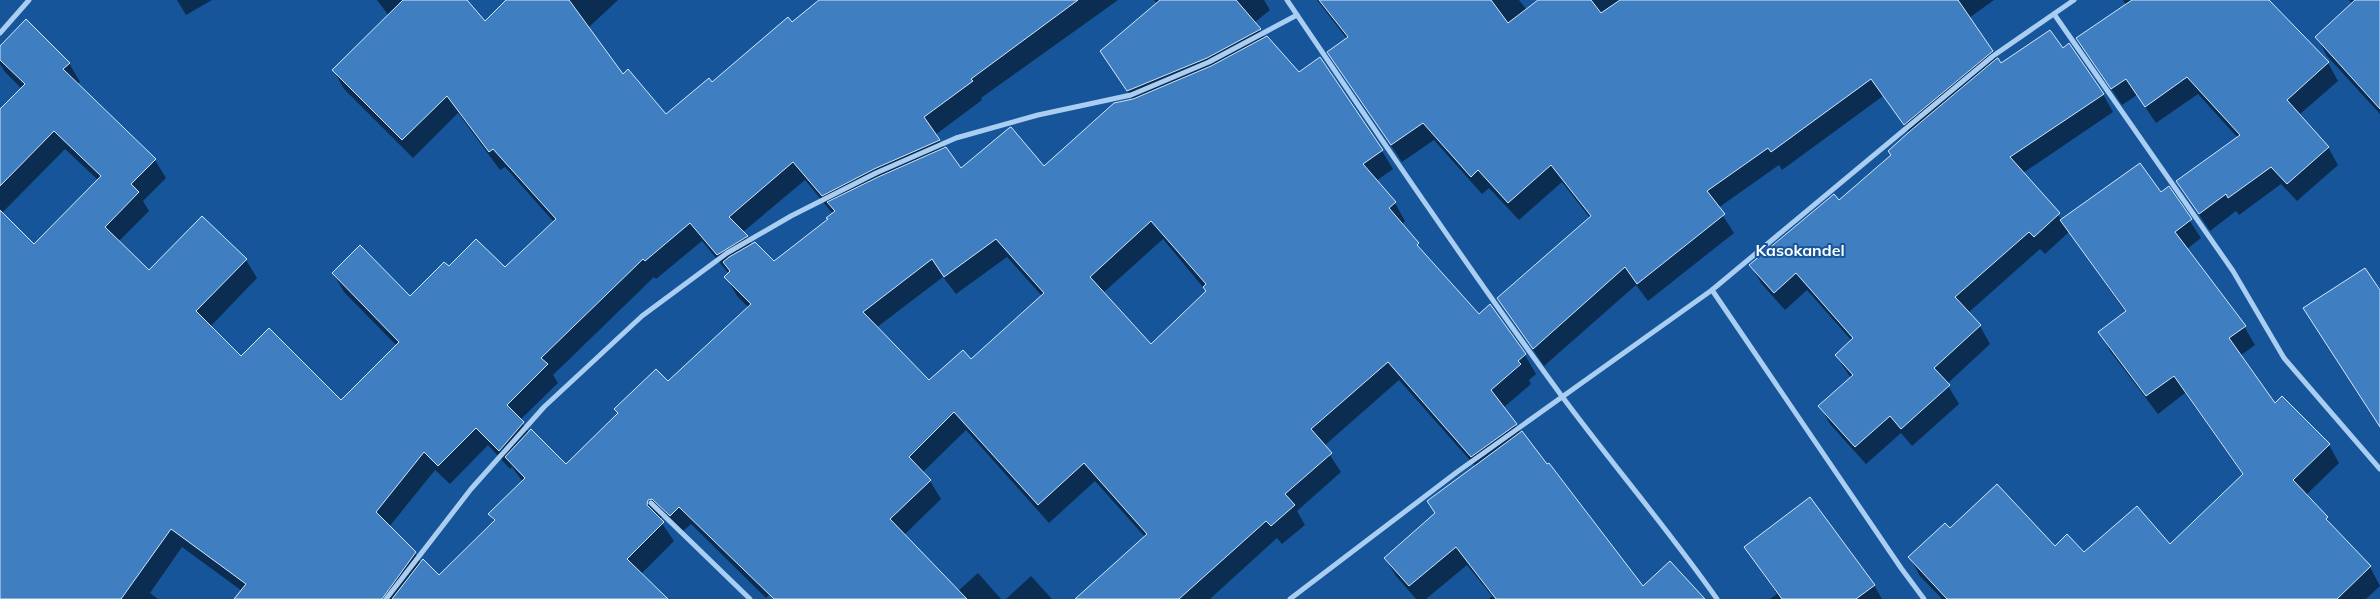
<svg xmlns="http://www.w3.org/2000/svg" width="2380" height="599" viewBox="0 0 2380 599" font-family="Mulish,sans-serif">
  <rect width="100%" height="100%" fill="#165599"/>
  <g fill="#0007" fill-rule="evenodd">
    <polygon points="177,0 212,0 186,15"/>
    <path d="M 377,0 L 465,0 L 485,22 L 508,0 L 618,0 L 588,28 L 622,76 L 666,116 L 792,24 L 821,0 L 1118,0 L 981,98 L 982,100 L 935,135 L 961,170 L 1044,168 L 1133,100 L 1102,51 L 1157,4 L 1154,0 L 1264,0 L 1270,10 L 1254,23 L 1265,38 L 1298,73 L 1320,58 L 1382,151 L 1393,169 L 1376,181 L 1395,203 L 1405,221 L 1402,225 L 1425,255 L 1479,316 L 1490,306 L 1525,355 L 1536,374 L 1529,380 L 1531,384 L 1503,408 L 1521,433 L 1643,588 L 1704,599 L 1489,599 L 1492,596 L 1467,565 L 1426,599 L 1416,599 L 1396,576 L 1385,558 L 1436,515 L 1428,502 L 1476,467 L 1399,380 L 1324,446 L 1341,472 L 1297,511 L 1305,525 L 1282,544 L 1277,538 L 1210,599 L 1077,599 L 1145,537 L 1095,481 L 1049,523 L 966,430 L 922,473 L 930,481 L 941,499 L 904,535 L 958,591 L 978,573 L 1001,599 L 773,599 L 769,595 L 766,598 L 691,524 L 681,533 L 662,517 L 659,519 L 674,541 L 641,574 L 666,599 L 236,599 L 242,591 L 182,547 L 150,593 L 158,599 L 0,599 L 0,111 L 22,89 L 5,72 L 0,64 L 0,47 L 69,63 L 80,82 L 77,85 L 155,160 L 166,178 L 143,201 L 149,211 L 118,242 L 149,272 L 246,260 L 257,278 L 210,327 L 241,358 L 341,402 L 397,346 L 344,292 L 333,273 L 410,298 L 449,268 L 505,269 L 554,222 L 505,167 L 500,170 L 458,113 L 413,158 L 344,89 L 334,71 L 389,16 ZM 65,149 L 98,180 L 34,246 L 2,213 ZM 805,180 L 833,214 L 829,220 L 774,263 L 752,245 L 743,232 ZM 1163,239 L 1207,292 L 1151,346 L 1103,293 ZM 702,241 L 729,274 L 726,277 L 737,296 L 748,307 L 668,383 L 566,466 L 529,433 L 520,420 L 558,383 L 553,375 L 654,277 L 656,279 ZM 1007,257 L 1042,296 L 971,360 L 929,382 L 876,328 L 943,277 L 956,294 ZM 488,445 L 510,469 L 512,467 L 523,482 L 490,514 L 494,522 L 439,577 L 421,563 L 415,553 L 389,527 L 435,470 L 450,484 Z"/>
    <polygon points="1317,0 1519,0 1598,100 1585,0 1994,0 1969,18 2001,65 2062,50 2103,94 2113,112 2023,173 2062,220 2161,194 2168,188 2201,238 2187,249 2244,326 2255,345 2240,356 2274,405 2329,445 2339,463 2306,495 2327,518 2334,530 2370,567 2380,586 2366,599 1942,599 1920,576 1910,558 1950,530 2084,553 2170,546 2243,475 2185,393 2158,414 2110,351 2100,332 2126,313 2069,232 2045,254 2040,249 1968,313 1980,326 1990,344 1947,384 1959,404 1912,446 1901,433 1866,464 1830,424 1820,406 1851,378 1836,356 1852,341 1807,290 1785,310 1761,283 1751,265 1839,202 1892,156 1910,134 1883,96 1782,170 1779,165 1718,208 1734,233 1648,301 1636,285 1544,366 1499,299 1590,218 1562,182 1519,220 1489,188 1482,194 1434,140 1402,162 1329,52 1347,39"/>
    <polygon points="2123,0 2266,0 2328,63 2338,81 2299,115 2328,147 2338,165 2297,201 2281,184 2239,215 2236,211 2210,231 2177,182 2238,138 2198,94 2156,123 2137,95 2122,105 2078,39 2126,5"/>
    <polygon points="2349,0 2380,0 2380,114 2327,56 2317,37 2353,4"/>
    <polygon points="2380,288 2380,427 2304,309"/>
    <polygon points="1746,548 1874,585 1882,599 1770,599 1777,594"/>
    <polygon points="1031,576 1052,599 1006,599"/>
  </g>
  <g fill="#3f7ec0" stroke="#d2e7fc" fill-rule="evenodd">
    <polygon points="403,0 467,0 485,21 506,0 569,0 623,74 628,69 666,114 709,78 712,82 788,17 792,22 819,0 1078,0 971,79 973,81 924,117 940,140 874,169 822,196 793,162 729,217 748,236 717,255 690,223 645,261 643,259 541,358 548,364 507,405 524,422 499,451 476,428 438,466 424,452 376,512 416,552 382,599 234,599 246,584 171,529 121,599 0,599 0,210 34,244 101,176 54,131 0,186 0,109 25,84 0,60 0,46 26,19 70,63 63,69 156,159 131,184 139,192 105,227 149,270 202,216 247,259 196,311 241,356 269,328 341,400 399,342 332,273 360,245 410,296 444,262 449,266 476,239 505,267 556,219 493,149 489,152 447,96 402,140 332,70"/>
    <polygon points="1160,0 1236,0 1261,29 1207,58 1127,91 1100,51"/>
    <polygon points="1319,0 1491,0 1508,23 1538,0 1591,0 1601,13 1620,0 1958,0 1993,51 1904,125 1871,79 1771,152 1768,148 1707,191 1725,214 1637,284 1625,267 1533,349 1497,298 1591,216 1551,165 1508,203 1478,170 1471,177 1423,123 1391,145 1327,52 1348,37"/>
    <polygon points="2132,0 2269,0 2329,62 2287,100 2329,147 2287,184 2271,167 2228,198 2226,194 2199,214 2176,181 2240,135 2187,77 2145,107 2126,79 2111,89 2076,38"/>
    <polygon points="2355,0 2380,0 2380,109 2315,37"/>
    <polygon points="2050,30 2063,48 2069,43 2104,94 2010,157 2060,213 2034,237 2029,232 1955,297 1981,325 1934,368 1950,385 1901,429 1890,416 1855,447 1818,406 1853,375 1835,355 1853,338 1796,273 1774,293 1749,265 1834,194 1839,200 1891,155 1888,151 1909,132 1996,59 1998,58 2001,63"/>
    <path d="M 1267,36 L 1299,72 L 1320,57 L 1383,150 L 1363,164 L 1396,202 L 1389,208 L 1419,243 L 1417,245 L 1479,314 L 1490,304 L 1526,354 L 1518,361 L 1521,364 L 1491,390 L 1517,424 L 1471,457 L 1388,362 L 1311,429 L 1332,453 L 1285,494 L 1295,505 L 1271,526 L 1266,521 L 1179,599 L 1075,599 L 1147,534 L 1084,463 L 1038,505 L 954,412 L 909,457 L 931,480 L 890,519 L 967,599 L 774,599 L 679,507 L 670,516 L 652,499 L 648,500 L 647,505 L 664,522 L 627,559 L 668,599 L 392,599 L 423,559 L 439,575 L 495,520 L 488,514 L 525,478 L 505,457 L 531,429 L 566,464 L 618,413 L 614,409 L 656,369 L 668,381 L 751,304 L 724,277 L 730,271 L 723,262 L 729,257 L 755,242 L 774,261 L 828,219 L 826,218 L 835,211 L 827,202 L 878,177 L 946,147 L 961,168 L 1009,128 L 1011,127 L 1044,166 L 1114,103 L 1133,99 L 1211,66 ZM 1151,221 L 1206,284 L 1203,287 L 1206,291 L 1151,344 L 1090,277 ZM 996,239 L 1044,293 L 971,359 L 963,350 L 929,380 L 863,312 L 932,259 L 944,277 Z"/>
    <polygon points="2140,163 2161,192 2169,186 2192,219 2175,232 2246,326 2229,338 2275,403 2282,396 2330,444 2293,480 2328,517 2326,519 2371,566 2337,599 1947,599 1908,557 1945,523 1950,528 1997,484 2055,546 2067,534 2084,552 2137,506 2170,544 2243,474 2174,376 2146,396 2098,332 2126,311 2060,220"/>
    <polygon points="2365,268 2380,290 2380,427 2303,308"/>
    <polygon points="1522,431 1547,464 1549,463 1643,586 1670,561 1705,599 1496,599 1456,547 1409,586 1384,558 1435,513 1427,501"/>
    <polygon points="1810,497 1875,585 1856,599 1782,599 1744,547"/>
  </g>
  <g fill="none" stroke-linecap="round" stroke-linejoin="round">
    <g stroke="#aacef2" stroke-width="5">
      <path d="M 1287,0 C 1377,133 1466,265 1561,395 C 1612,464 1668,529 1717,599"/>
      <polyline points="2054,14 2233,271 2284,358 2380,469"/>
      <polyline points="0,33 29,0"/>
      <polyline points="1712,290 1901,568 1924,599"/>
      <polyline points="651,503 750,599"/>
      <polyline points="386,599 471,489 544,407 642,316 727,253 791,216 876,173 956,138 1038,115 1131,95 1209,62 1297,15"/>
      <polyline points="1290,599 1457,472 1712,290 1993,56 2074,0"/>
    </g>
  </g>
  <g text-anchor="middle" dominant-baseline="central" stroke-width="4" stroke-linejoin="round" paint-order="stroke">
    <g font-size="16" font-weight="bold" fill="#fff" stroke="#165599">
      <text x="1800" y="250">Kasokandel</text>
    </g>
  </g>
</svg>
